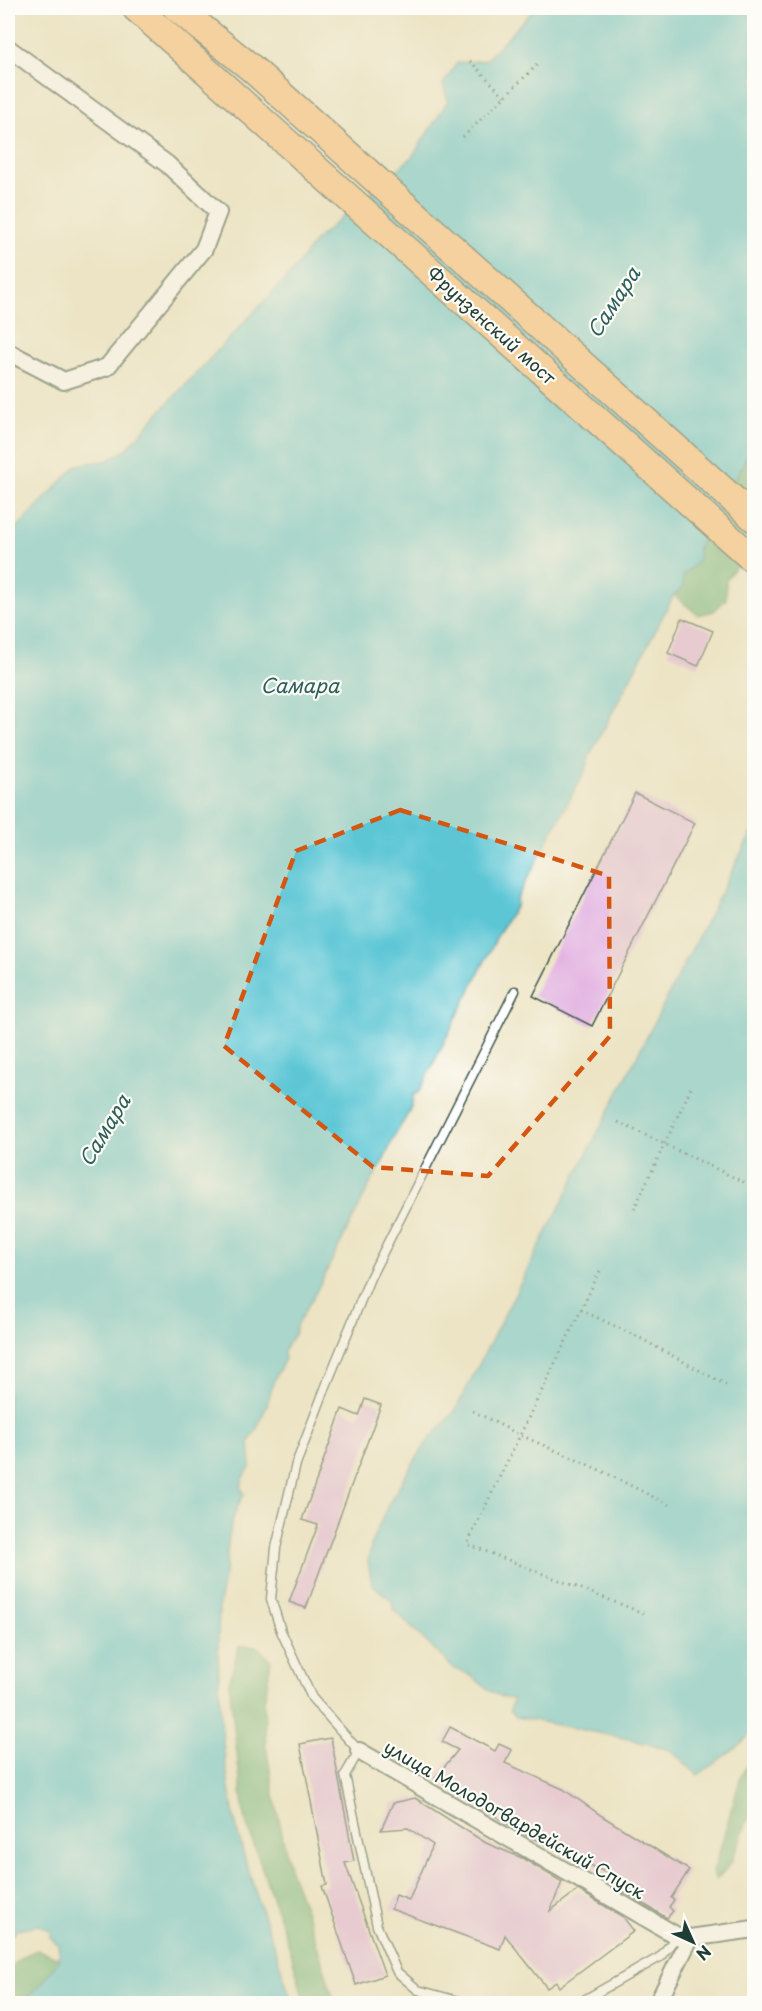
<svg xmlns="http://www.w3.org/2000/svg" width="762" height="2011" viewBox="0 0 762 2011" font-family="'Playpen Sans',sans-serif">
  <rect width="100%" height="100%" fill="#fdfcf7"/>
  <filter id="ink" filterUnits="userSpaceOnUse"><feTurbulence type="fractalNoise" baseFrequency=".0167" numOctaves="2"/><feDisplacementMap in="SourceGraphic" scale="12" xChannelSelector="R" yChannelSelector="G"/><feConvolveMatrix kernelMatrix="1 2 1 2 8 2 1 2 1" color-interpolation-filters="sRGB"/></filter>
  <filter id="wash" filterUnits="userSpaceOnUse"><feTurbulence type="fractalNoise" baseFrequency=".008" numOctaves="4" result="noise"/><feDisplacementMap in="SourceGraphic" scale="24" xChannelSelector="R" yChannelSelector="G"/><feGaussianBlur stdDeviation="1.35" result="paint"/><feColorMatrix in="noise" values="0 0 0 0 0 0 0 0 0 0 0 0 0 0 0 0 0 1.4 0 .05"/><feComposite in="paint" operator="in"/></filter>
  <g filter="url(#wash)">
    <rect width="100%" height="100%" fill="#ede4c5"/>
    <g fill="#6cb47b" stroke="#467858" stroke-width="1.5">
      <polygon points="754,443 754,542 752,548 726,579 726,599 714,611 698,615 674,595 683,586 683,575 698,561 698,548"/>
      <polygon points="239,1646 257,1646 271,1661 264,1703 266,1745 275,1800 289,1867 310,1923 335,2003 305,2003 290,1949 244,1816 229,1683"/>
      <polygon points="754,1752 754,1804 731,1863 716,1880 713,1873 741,1776"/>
      <path d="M 37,1950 L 60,1958 C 47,1977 32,2003 8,2004 L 8,1971 L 21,1957 Z"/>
    </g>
    <g fill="#5bc6d5" stroke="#3d8284" stroke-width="1.5">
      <path d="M 535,8 L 754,8 L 754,443 L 698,548 L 698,561 L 683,575 L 683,587 L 674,595 L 587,761 L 588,765 L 516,900 L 517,904 L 500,931 L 419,1092 L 413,1095 C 413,1111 400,1125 393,1139 C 387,1153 382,1166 373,1179 L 314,1296 L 296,1326 L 294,1336 L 288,1343 L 284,1351 L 285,1359 L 274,1380 L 267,1405 L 257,1429 L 249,1442 L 251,1466 L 243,1477 L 241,1487 L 244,1495 C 228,1519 228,1547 225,1574 C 223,1586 219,1598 219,1610 C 216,1682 222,1768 239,1838 C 254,1894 276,1948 292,2003 L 13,2003 C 35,1998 47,1976 60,1958 L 58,1945 L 50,1937 L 50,1931 L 39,1925 L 18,1929 L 8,1939 L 8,537 L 77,465 L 109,460 L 128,448 L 153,419 L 293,271 L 316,240 L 412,157 L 448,101 L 443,84 L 457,63 L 486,60 Z"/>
      <path d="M 754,828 L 754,1731 L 738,1746 L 698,1775 L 670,1750 L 629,1739 L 516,1717 L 510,1710 L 513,1699 C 487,1698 478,1673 454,1669 L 394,1610 L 392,1601 L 372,1584 L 368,1562 L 372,1541 L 389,1503 L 410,1468 L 428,1441 L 455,1411 Z"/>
    </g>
    <g id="blocks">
      <g fill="#e1ade0">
        <polygon points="682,618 713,631 698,666 668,653"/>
        <polygon points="635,793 695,823 592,1026 533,996"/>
        <polygon points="365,1399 381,1405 306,1608 289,1602 318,1525 302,1520 342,1409 359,1416"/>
        <polygon points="450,1727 495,1751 499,1744 512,1750 505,1763 563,1789 602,1816 689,1870 671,1898 674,1900 669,1907 673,1911 667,1918 622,1891 626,1882 522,1833 435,1778 458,1750 442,1742"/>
        <polygon points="331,1738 354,1861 345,1863 385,1975 356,1985 322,1886 327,1885 300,1744"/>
        <polygon points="415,1798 486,1843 522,1858 562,1882 550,1911 578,1890 623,1917 634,1931 559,1987 556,1982 547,1988 505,1935 500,1949 391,1909 396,1895 409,1900 433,1845 408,1828 381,1830 393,1803"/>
      </g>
    </g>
  </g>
  <g filter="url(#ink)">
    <use href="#blocks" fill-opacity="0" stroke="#3e564a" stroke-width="1.5"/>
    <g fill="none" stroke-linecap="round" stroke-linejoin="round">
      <defs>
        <g id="service">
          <polyline points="469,2004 418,1990 397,1972 377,1926 345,1775 359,1751 312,1698 281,1631 271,1599 276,1548 296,1464 328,1381 370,1278 515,991"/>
          <polyline points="577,2004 660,1957 677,1936"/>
        </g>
        <g id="minor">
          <polyline points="8,48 167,164 218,212 204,249 107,367 64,381 8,352"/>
          <polyline points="359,1751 677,1936 690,1938 754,1929"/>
          <polyline points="657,2004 690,1938"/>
        </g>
        <g id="primary">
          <polyline points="136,8 754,560"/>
          <polyline points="177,8 250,67 754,518"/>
        </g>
      </defs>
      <use href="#service" stroke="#3e564a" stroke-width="11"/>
      <use href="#minor" stroke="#3e564a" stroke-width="20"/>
      <use href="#primary" stroke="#3e564a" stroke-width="30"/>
      <g stroke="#3e564a" stroke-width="3" stroke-dasharray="1.5 4.5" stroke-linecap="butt">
        <polyline points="470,61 504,96"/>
        <polyline points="463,137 537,65"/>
        <polyline points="618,1122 754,1187"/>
        <polyline points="634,1209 692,1086"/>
        <polyline points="600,1271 467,1544 643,1613"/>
        <polyline points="581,1310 638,1337 730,1387"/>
        <polyline points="473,1411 520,1435 600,1470 671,1506"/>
      </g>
      <use href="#service" stroke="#fff" stroke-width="8"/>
      <use href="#minor" stroke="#fff" stroke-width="16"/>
      <use href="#primary" stroke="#febb71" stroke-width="27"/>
    </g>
  </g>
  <path d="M0 0H762V2011H0ZM 400,810 L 609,876 L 610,1036 L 488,1176 L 373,1167 L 224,1046 L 296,851 Z" fill="#ede4c5" fill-opacity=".55" fill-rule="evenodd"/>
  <path fill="none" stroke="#d45610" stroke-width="4.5" stroke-dasharray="12 8" stroke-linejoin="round" d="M 400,810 L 609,876 L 610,1036 L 488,1176 L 373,1167 L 224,1046 L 296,851 Z"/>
  <g text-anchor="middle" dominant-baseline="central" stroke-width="4.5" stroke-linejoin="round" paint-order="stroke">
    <g font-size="18" fill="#1f3d34" stroke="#fdfcf7">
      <text transform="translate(492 325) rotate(42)">Фрунзенский мост</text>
      <text transform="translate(515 1819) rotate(30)">улица Молодогвардейский Спуск</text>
    </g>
    <g font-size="20" font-style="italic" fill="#2e5f5c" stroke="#fdfcf7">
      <text transform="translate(613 302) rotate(-57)">Самара</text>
      <text x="300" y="685">Самара</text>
      <text transform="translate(104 1130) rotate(-59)">Самара</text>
    </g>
  </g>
  <rect width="762" height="2011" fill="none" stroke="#fdfcf7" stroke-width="30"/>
  <g transform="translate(693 1942) rotate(135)" stroke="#fdfcf7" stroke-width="4.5" paint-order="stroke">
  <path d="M0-4.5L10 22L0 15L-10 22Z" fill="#1f3d34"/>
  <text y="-9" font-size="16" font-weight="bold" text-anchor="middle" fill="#1f3d34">N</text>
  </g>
</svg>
